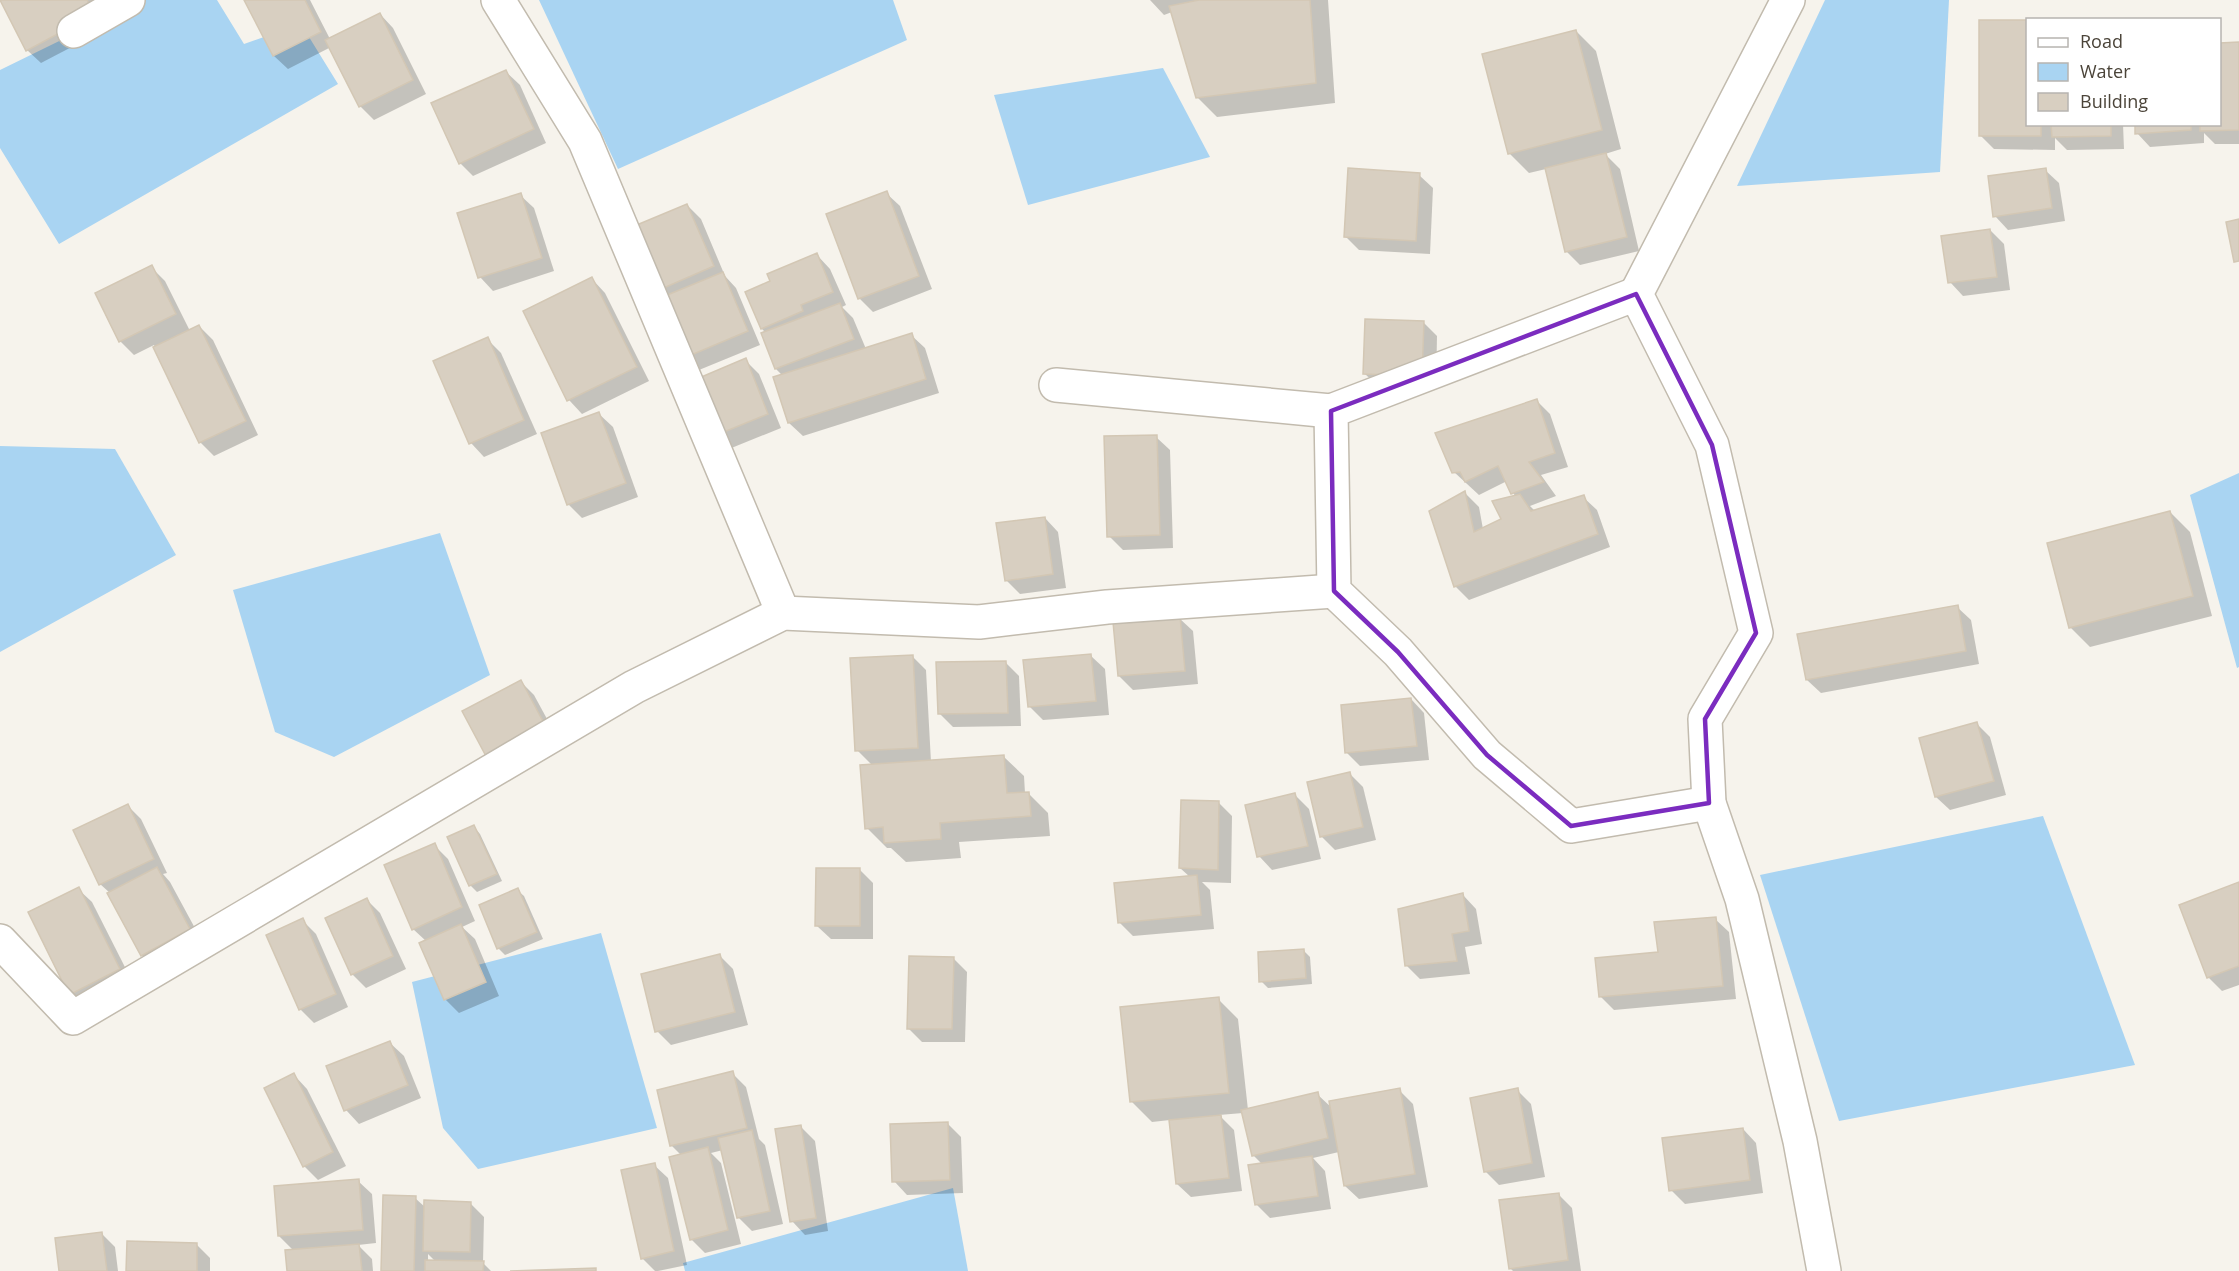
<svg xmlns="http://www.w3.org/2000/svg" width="2239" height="1271" viewBox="0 0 2239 1271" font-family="'Open Sans',sans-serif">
  <rect width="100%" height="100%" fill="#f6f3ec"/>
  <g fill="#a9d4f2">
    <polygon points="143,0 217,0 244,44 301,24 338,84 59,244 0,148 0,70"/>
    <polygon points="539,0 893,0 907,40 618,169"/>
    <polygon points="1825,0 1949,0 1940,172 1737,186"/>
    <polygon points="1163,68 1210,157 1028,205 994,95"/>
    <polygon points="0,446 115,449 176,555 0,652"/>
    <polygon points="2239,473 2239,667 2237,668 2190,495"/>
    <polygon points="440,533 490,675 334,757 275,732 233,590"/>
    <polygon points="2043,816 2135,1065 1839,1121 1760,875"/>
    <polygon points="601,933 657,1128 478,1169 443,1128 412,982"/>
    <polygon points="953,1188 968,1271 685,1271 683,1263"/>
  </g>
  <g fill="#0003" fill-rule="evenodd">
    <polygon points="1,0 93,0 108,28 41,63 27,50"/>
    <polygon points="246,0 310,0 330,39 380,14 393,28 426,94 374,120 360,106 331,47 288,69 274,56"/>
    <polygon points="1150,0 1328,0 1335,103 1217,117 1197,97 1172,12 1164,15"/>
    <polygon points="1576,31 1596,51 1621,149 1605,154 1620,169 1639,251 1580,265 1567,252 1546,169 1529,173 1509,153"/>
    <polygon points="2239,44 2239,144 2215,144 2204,133 2204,143 2150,147 2137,133 2136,124 2220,124 2220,45"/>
    <polygon points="506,72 520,85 546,143 473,176 460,163"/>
    <polygon points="2028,124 2123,124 2124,149 2067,150 2055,138 2055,150 1994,149 1980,135"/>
    <polygon points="2045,170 2059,183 2065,221 2008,230 1995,216"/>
    <polygon points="1419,175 1433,188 1430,254 1359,250 1345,236"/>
    <polygon points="886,193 900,206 932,289 873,312 859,298"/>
    <polygon points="520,195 534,208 554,271 493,291 480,277"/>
    <polygon points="687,205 701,219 725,276 736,288 760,345 699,370 661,289"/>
    <polygon points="1990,230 2004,244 2010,290 1963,296 1950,282"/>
    <polygon points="817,255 830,269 846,305 842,307 853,318 866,349 911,335 925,348 939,393 803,436 789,423 783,376 776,369 763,334 766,333 762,329 772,282"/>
    <polygon points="151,267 165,281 190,331 199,326 213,340 258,435 214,456 200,442 154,345 134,355 120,341"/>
    <polygon points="592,279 605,293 649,381 582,414 569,400"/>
    <polygon points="1423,322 1437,336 1436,389 1379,387 1365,374"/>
    <polygon points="487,339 501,353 537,434 484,457 471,443"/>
    <polygon points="745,360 759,374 781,428 729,449 715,436"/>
    <polygon points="1536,400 1550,414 1568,467 1541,475 1556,496 1530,506 1535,511 1583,497 1597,510 1610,547 1469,600 1455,586 1465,493 1479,507 1483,529 1503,520 1515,496 1507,481 1479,495 1454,472"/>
    <polygon points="599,414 613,427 638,497 582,518 568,504"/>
    <polygon points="1156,437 1170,450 1173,548 1123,550 1109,536"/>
    <polygon points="2170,512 2190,532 2212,616 2090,647 2070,627"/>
    <polygon points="1045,518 1058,532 1066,588 1020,594 1006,580"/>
    <polygon points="1957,607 1971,620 1979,664 1821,693 1807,680"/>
    <polygon points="1179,618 1193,631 1198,684 1133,690 1119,676"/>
    <polygon points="912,656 926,670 931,762 1003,756 1024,776 1025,793 1028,793 1048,813 1050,836 959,842 961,858 906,862 891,848 887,848 867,828 873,766 857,750"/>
    <polygon points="1091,656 1105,669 1109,715 1043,720 1030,707"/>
    <polygon points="1005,662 1019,676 1021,726 953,727 939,713"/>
    <polygon points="521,682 534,695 559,741 502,771"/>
    <polygon points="1411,699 1424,713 1429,760 1360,766 1346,752"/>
    <polygon points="1976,723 1990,737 2006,795 1950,810 1936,797 1921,739"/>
    <polygon points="1350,774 1363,787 1376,840 1335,850 1321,836"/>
    <polygon points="1295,795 1309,809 1321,859 1272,870 1259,856"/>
    <polygon points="1219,803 1232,816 1231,883 1202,882 1210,890 1214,929 1133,936 1119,922 1190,877 1180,868"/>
    <polygon points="128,806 141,819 167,873 163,874 170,882 203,943 156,969 142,955 110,893 100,884"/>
    <polygon points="474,827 480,834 502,881 477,892 470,885"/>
    <polygon points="434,845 448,859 475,921 462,927 475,939 499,996 459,1013 445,999 426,941 413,929"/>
    <polygon points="860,870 873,883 873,939 831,939 817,926"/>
    <polygon points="2239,883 2239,985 2222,991 2208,977"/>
    <polygon points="78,889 92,902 133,983 84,1007 71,994"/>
    <polygon points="517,890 524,896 543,939 505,955 498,948"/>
    <polygon points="1463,895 1476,909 1482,944 1465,947 1470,974 1420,979 1407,966"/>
    <polygon points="367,900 380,913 406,969 366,988 352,974"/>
    <polygon points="1715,919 1729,932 1736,999 1614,1010 1600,996 1659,954"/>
    <polygon points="302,920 316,934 348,1007 314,1023 300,1009"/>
    <polygon points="1303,950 1310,957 1312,984 1268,988 1261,981"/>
    <polygon points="720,956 733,969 748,1025 671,1045 657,1031"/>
    <polygon points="953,958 967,972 965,1042 922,1042 908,1028"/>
    <polygon points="1218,999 1238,1019 1248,1110 1317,1094 1332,1108 1399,1090 1413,1104 1428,1187 1359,1199 1345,1186 1339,1152 1313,1158 1325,1171 1331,1209 1270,1218 1256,1204 1262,1164 1253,1155 1243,1113 1219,1115 1234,1130 1242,1191 1191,1197 1177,1184 1170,1120 1152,1122 1132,1102"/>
    <polygon points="390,1043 404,1056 421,1098 359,1124 346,1110"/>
    <polygon points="732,1073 746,1087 759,1139 765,1145 783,1224 752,1231 738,1217 723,1150 711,1153 721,1163 741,1244 705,1253 691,1239 681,1155 672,1146"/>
    <polygon points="294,1075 307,1089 346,1166 318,1180 304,1166"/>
    <polygon points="1517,1090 1531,1104 1545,1177 1499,1185 1485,1171"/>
    <polygon points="947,1123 961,1137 963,1193 907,1195 894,1181"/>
    <polygon points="801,1127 815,1141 828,1231 805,1235 792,1221"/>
    <polygon points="1743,1129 1756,1143 1763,1193 1685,1204 1671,1190"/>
    <polygon points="654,1165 668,1178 687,1265 658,1271 655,1271 642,1258"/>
    <polygon points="358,1181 372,1194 376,1243 358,1245 372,1259 373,1271 289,1271 294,1251 279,1236"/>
    <polygon points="1558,1194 1572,1208 1581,1271 1513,1271 1510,1268"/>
    <path d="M 415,1198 L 426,1208 L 470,1203 L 484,1217 L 483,1263 L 491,1271 L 383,1271 ZM 428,1254 L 436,1262 L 428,1261 Z"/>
    <polygon points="101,1233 115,1247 118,1271 61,1271"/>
    <polygon points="196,1244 210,1258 210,1271 128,1271"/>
  </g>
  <g fill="#d8cfc1" stroke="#d3c7b4" stroke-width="1.5">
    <polygon points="0,0 87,0 95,14 26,51"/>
    <polygon points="244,0 305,0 321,32 273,56"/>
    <polygon points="1199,0 1310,0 1316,83 1196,98 1169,6"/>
    <polygon points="380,13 413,80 359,107 325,40"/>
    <polygon points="1979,20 2028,20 2028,124 2041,124 2041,136 1979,136"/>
    <polygon points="1576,30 1602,130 1508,154 1482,54"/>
    <polygon points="2239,42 2239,130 2200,131 2200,124 2220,124 2220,43"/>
    <polygon points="506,70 534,129 459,164 431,103"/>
    <polygon points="2051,124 2111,124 2111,136 2052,137"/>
    <polygon points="2135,124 2191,124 2191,130 2135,134"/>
    <polygon points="1606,153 1627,237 1565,252 1545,168"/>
    <polygon points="1348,168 1420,173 1416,241 1344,237"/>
    <polygon points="2046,168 2052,208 1993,217 1988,176"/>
    <polygon points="887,191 919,276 858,299 826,214"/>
    <polygon points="521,193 542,258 478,278 457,213"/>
    <polygon points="687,204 714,266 659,290 632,227"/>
    <polygon points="2239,219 2239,261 2234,262 2226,222"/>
    <polygon points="1990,229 1997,277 1948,283 1941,236"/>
    <polygon points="817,253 833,292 801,305 803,311 761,329 745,292 770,281 767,274"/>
    <polygon points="152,265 176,314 119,342 95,293"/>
    <polygon points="723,272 748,331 684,358 660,298"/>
    <polygon points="592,277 637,367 567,401 523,311"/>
    <polygon points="840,303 854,339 775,369 761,333"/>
    <polygon points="1365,319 1424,321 1422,376 1363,374"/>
    <polygon points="199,325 246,421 199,443 153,347"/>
    <polygon points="912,333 926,379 788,423 773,377"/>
    <polygon points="488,337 524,420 469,444 433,361"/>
    <polygon points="746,358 768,414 714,436 692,381"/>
    <polygon points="1537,399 1555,453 1529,462 1544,482 1511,494 1498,466 1465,482 1460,472 1452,473 1435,433"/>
    <polygon points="599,412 626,483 567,505 541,433"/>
    <polygon points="1157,435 1160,535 1107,537 1104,436"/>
    <polygon points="1465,491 1474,532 1501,519 1492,501 1520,494 1531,511 1584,495 1598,534 1454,587 1429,511"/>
    <polygon points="2170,511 2193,596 2069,628 2047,543"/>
    <polygon points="1045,517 1053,574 1005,581 996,523"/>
    <polygon points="1958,605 1966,651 1806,680 1797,634"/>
    <polygon points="1180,616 1185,671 1118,676 1113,622"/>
    <polygon points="1091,654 1096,701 1028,707 1023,660"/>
    <polygon points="913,655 918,748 855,751 850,658"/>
    <polygon points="1006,661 1008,713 938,714 936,662"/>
    <polygon points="521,680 546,727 487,758 462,711"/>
    <polygon points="1411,698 1417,746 1345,753 1341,705"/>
    <polygon points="1977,722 1994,781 1935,797 1919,738"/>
    <polygon points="1004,755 1007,793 1029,792 1031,816 940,823 941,839 884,843 883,827 865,829 860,765"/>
    <polygon points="1350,772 1363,827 1320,837 1307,782"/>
    <polygon points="1295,793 1308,846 1257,857 1245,805"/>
    <polygon points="1181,800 1219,801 1218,870 1179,868"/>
    <polygon points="128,804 154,859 99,885 73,830"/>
    <polygon points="474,825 497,874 469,886 447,837"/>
    <polygon points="435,843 462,907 412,930 384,865"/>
    <polygon points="157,867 190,929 141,956 107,893"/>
    <polygon points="816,868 860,868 860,926 815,926"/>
    <polygon points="1197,875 1201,915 1118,923 1114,883"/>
    <polygon points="2239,882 2239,966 2207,978 2179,905"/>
    <polygon points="79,887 120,969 69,995 28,912"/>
    <polygon points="518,888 537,932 497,949 479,905"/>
    <polygon points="1463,893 1469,931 1452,934 1457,961 1405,966 1398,909"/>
    <polygon points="367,898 393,956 351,975 325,918"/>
    <polygon points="1716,917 1723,986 1599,997 1595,958 1658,952 1654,922"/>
    <polygon points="303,918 336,994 299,1010 266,935"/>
    <polygon points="461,924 486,982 444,1000 419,943"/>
    <polygon points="1304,949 1306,978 1259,982 1258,952"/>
    <polygon points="720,954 735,1012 655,1032 641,974"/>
    <polygon points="909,956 954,957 952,1029 907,1029"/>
    <polygon points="1219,997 1229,1093 1130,1102 1120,1007"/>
    <polygon points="390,1041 408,1085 344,1111 326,1066"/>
    <polygon points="733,1071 747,1128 670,1146 657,1090"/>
    <polygon points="294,1073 333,1152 303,1167 264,1088"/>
    <polygon points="1400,1088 1415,1174 1344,1186 1329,1101"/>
    <polygon points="1518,1088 1532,1163 1484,1172 1470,1098"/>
    <polygon points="1318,1092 1328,1138 1252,1156 1241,1110"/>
    <polygon points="1221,1115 1229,1178 1176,1184 1169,1120"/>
    <polygon points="948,1122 950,1180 892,1182 890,1124"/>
    <polygon points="801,1125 816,1218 790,1222 775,1129"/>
    <polygon points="1743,1128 1750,1180 1669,1191 1662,1138"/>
    <polygon points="752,1130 770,1211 737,1218 718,1138"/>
    <polygon points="708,1147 728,1230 690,1240 669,1157"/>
    <polygon points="1312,1156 1318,1196 1255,1205 1248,1165"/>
    <polygon points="655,1163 674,1251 641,1259 621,1170"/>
    <polygon points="359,1179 363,1230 278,1236 274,1186"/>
    <polygon points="1559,1193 1568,1260 1509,1269 1499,1200"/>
    <polygon points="383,1195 416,1196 414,1271 381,1271"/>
    <polygon points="424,1200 471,1202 470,1252 423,1251"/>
    <polygon points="102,1232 107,1271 59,1271 55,1238"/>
    <polygon points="127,1241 197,1243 197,1271 126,1271"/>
    <polygon points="359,1244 362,1271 287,1271 285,1250"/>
    <polygon points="425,1260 484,1261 483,1271 425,1271"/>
    <polygon points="596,1268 596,1271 510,1271"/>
  </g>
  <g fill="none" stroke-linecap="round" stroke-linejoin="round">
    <defs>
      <g id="minor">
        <polyline points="498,0 585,141 783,613"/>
        <polyline points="1788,0 1636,294 1712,445 1756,633 1705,719 1709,803 1742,899 1800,1141 1824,1271"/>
        <polyline points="74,31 128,0"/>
        <polyline points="1636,294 1331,411 1334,591 1398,652 1487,755 1571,826 1709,803"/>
        <polyline points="1056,385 1331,411"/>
        <polyline points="0,941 73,1018 634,687 783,613 979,622 1107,607 1334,591"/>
      </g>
    </defs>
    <use href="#minor" stroke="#c2bbae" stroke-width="36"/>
    <use href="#minor" stroke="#fff" stroke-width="33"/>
  </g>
  <path fill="none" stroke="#7b2cbf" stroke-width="4.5" stroke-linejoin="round" d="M 1636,294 L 1712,445 L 1756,633 L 1705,719 L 1709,803 L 1571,826 L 1487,755 L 1398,652 L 1334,591 L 1331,411 Z"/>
  <rect x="2026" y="18" width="195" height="108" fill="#ffffff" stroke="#b7b4b0" stroke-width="1.5"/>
  <rect x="2038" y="38" width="30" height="9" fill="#ffffff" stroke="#b7b4b0" stroke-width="1.5"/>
  <text x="2080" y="48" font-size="18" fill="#4b4439">Road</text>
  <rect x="2038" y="63" width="30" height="18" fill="#a9d4f2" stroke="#b7b4b0" stroke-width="1.5"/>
  <text x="2080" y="78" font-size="18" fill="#4b4439">Water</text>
  <rect x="2038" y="93" width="30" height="18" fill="#d8cfc1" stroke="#b7b4b0" stroke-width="1.5"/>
  <text x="2080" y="108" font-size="18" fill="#4b4439">Building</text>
</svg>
